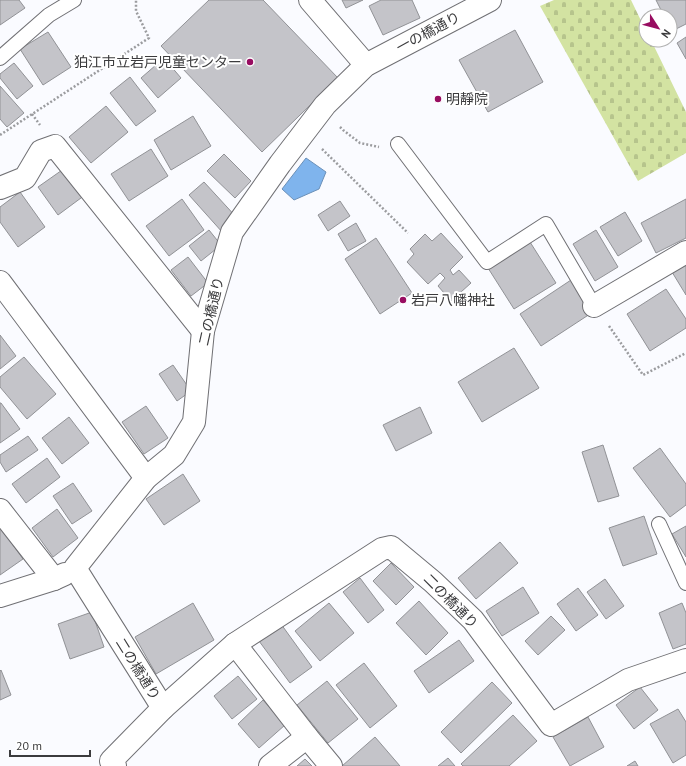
<svg xmlns="http://www.w3.org/2000/svg" width="686" height="766" viewBox="0 0 686 766" font-family="'PT Sans','Noto Sans JP',sans-serif">
  <defs>
    <pattern id="cemetery-stones" width="16" height="16" patternUnits="userSpaceOnUse"><rect width="16" height="16" fill="#d3e3a2"/><path d="M2 7V4a2 2 0 0 1 4 0v3zM10 15v-3a2 2 0 0 1 4 0v3z" fill="#b6c48c"/></pattern>
  </defs>
  <rect width="100%" height="100%" fill="#fafbff"/>
  <polygon fill="url(#cemetery-stones)" points="554,0 631,0 646,31 646,40 651,40 686,112 686,153 638,181 540,6"/>
  <polygon fill="#7fb4ed" stroke="#6b90b8" points="306,158 326,172 319,189 294,200 282,189"/>
  <g fill="#c4c4c9" stroke="#919296">
    <polygon points="0,0 19,0 25,8 0,25"/>
    <polygon points="209,0 263,0 338,78 262,152 161,46"/>
    <polygon points="342,0 363,0 346,8"/>
    <polygon points="381,0 412,0 420,18 383,35 369,6"/>
    <polygon points="656,0 686,0 686,24 672,31 670,27 670,16 664,16"/>
    <polygon points="515,30 543,82 488,112 459,60"/>
    <polygon points="48,32 71,67 43,85 20,49"/>
    <polygon points="686,37 686,59 677,43"/>
    <polygon points="164,58 181,78 158,98 141,78"/>
    <polygon points="14,63 33,86 17,99 0,78 0,74"/>
    <polygon points="130,77 156,111 136,126 110,93"/>
    <polygon points="0,86 24,113 7,127 0,119"/>
    <polygon points="106,106 128,132 91,163 69,137"/>
    <polygon points="193,116 211,146 171,170 154,140"/>
    <polygon points="151,149 168,176 129,201 111,174"/>
    <polygon points="224,154 251,181 235,198 207,171"/>
    <polygon points="65,168 85,195 58,215 38,187"/>
    <polygon points="204,182 238,219 223,233 189,195"/>
    <polygon points="20,192 45,227 18,247 0,222 0,207"/>
    <polygon points="182,199 204,230 169,256 146,226"/>
    <polygon points="686,199 686,238 656,253 641,223"/>
    <polygon points="340,201 350,216 328,231 318,215"/>
    <polygon points="625,212 642,241 618,256 600,227"/>
    <polygon points="356,223 366,241 348,251 338,234"/>
    <polygon points="209,230 221,245 201,261 189,246"/>
    <polygon points="596,230 618,267 595,281 573,244"/>
    <polygon points="441,233 463,257 450,270 453,275 459,270 471,283 451,301 438,286 445,278 440,273 428,284 407,262 414,254 410,249 425,234 432,241"/>
    <polygon points="376,238 412,293 380,314 345,259"/>
    <polygon points="530,242 556,283 514,309 488,268"/>
    <polygon points="188,257 208,283 191,296 171,270"/>
    <polygon points="686,263 686,295 672,272"/>
    <polygon points="571,280 593,312 541,346 520,314"/>
    <polygon points="666,289 686,319 686,328 650,351 627,314"/>
    <polygon points="0,335 16,356 0,369"/>
    <polygon points="514,348 539,388 482,422 458,382"/>
    <polygon points="24,357 56,394 27,419 0,387 0,377"/>
    <polygon points="173,365 191,391 177,401 159,374"/>
    <polygon points="0,403 1,403 20,429 0,443"/>
    <polygon points="146,406 168,438 144,454 122,422"/>
    <polygon points="420,407 432,433 396,451 383,425"/>
    <polygon points="69,417 89,443 62,464 42,438"/>
    <polygon points="28,436 38,450 6,472 0,462 0,455"/>
    <polygon points="603,445 619,496 598,502 582,452"/>
    <polygon points="660,448 686,484 686,505 670,517 633,468"/>
    <polygon points="47,458 60,477 26,503 12,484"/>
    <polygon points="183,474 200,501 164,525 146,499"/>
    <polygon points="73,483 92,511 72,524 53,496"/>
    <polygon points="57,509 78,538 53,557 32,528"/>
    <polygon points="644,516 657,554 623,566 609,528"/>
    <polygon points="686,526 686,557 672,534"/>
    <polygon points="0,527 23,559 0,575"/>
    <polygon points="500,542 518,563 476,599 458,578"/>
    <polygon points="391,563 414,587 396,605 373,581"/>
    <polygon points="360,578 384,610 368,623 343,592"/>
    <polygon points="605,579 624,606 606,619 587,592"/>
    <polygon points="523,587 539,613 502,636 486,611"/>
    <polygon points="578,588 598,615 576,631 557,604"/>
    <polygon points="419,601 448,633 426,655 396,623"/>
    <polygon points="193,603 214,640 156,674 135,637"/>
    <polygon points="329,603 354,633 320,661 295,631"/>
    <polygon points="682,603 686,613 686,644 673,649 659,613"/>
    <polygon points="92,612 104,647 70,659 58,624"/>
    <polygon points="551,616 565,630 538,655 525,641"/>
    <polygon points="281,624 312,667 290,683 259,641"/>
    <polygon points="459,640 474,661 429,693 414,671"/>
    <polygon points="364,663 397,706 370,728 336,685"/>
    <polygon points="1,670 11,695 0,700 0,671"/>
    <polygon points="238,676 257,699 232,719 214,696"/>
    <polygon points="327,681 358,719 328,743 297,705"/>
    <polygon points="492,682 512,703 461,753 441,732"/>
    <polygon points="640,687 658,710 634,729 616,705"/>
    <polygon points="263,700 285,725 259,748 238,724"/>
    <polygon points="678,709 686,722 686,755 673,763 650,724"/>
    <polygon points="513,715 537,741 509,766 463,766 461,764"/>
    <polygon points="588,717 604,747 570,766 553,737"/>
    <polygon points="375,737 400,766 342,766"/>
    <polygon points="448,758 455,766 438,766"/>
    <polygon points="305,759 312,766 297,766"/>
    <polygon points="635,761 638,766 627,766"/>
  </g>
  <g fill="none" stroke-linecap="round" stroke-linejoin="round">
    <defs>
      <g id="service">
        <polyline points="0,58 49,15 74,0"/>
        <polyline points="398,144 487,262 546,224 594,306"/>
        <polyline points="659,524 686,583"/>
      </g>
      <g id="minor">
        <polyline points="310,0 366,65"/>
        <polyline points="0,188 25,178 41,151 55,146 203,331"/>
        <polyline points="0,282 146,478"/>
        <polyline points="594,306 686,252"/>
        <polyline points="0,510 54,579"/>
        <polyline points="0,596 54,579 65,574"/>
        <polyline points="235,644 307,737 331,766"/>
        <polyline points="163,708 75,568 146,478 174,455 194,422 203,331 232,232 280,164 325,105 366,65 490,0"/>
        <polyline points="115,766 111,761 163,708 235,644 382,549 391,547 433,582 473,620 551,725 628,680 686,660"/>
        <polyline points="270,766 307,737"/>
      </g>
    </defs>
    <use href="#service" stroke="#707074" stroke-width="16"/>
    <use href="#minor" stroke="#707074" stroke-width="24"/>
    <g stroke="#9b9c9f" stroke-width="2.5" stroke-dasharray="2 2" stroke-linecap="butt">
      <polyline points="32,114 40,125"/>
      <polyline points="340,127 343,130 360,143 379,147"/>
      <polyline points="0,135 149,38 136,11 136,0"/>
      <polyline points="322,149 408,233"/>
      <polyline points="609,326 643,375 686,353"/>
    </g>
    <use href="#service" stroke="#fff" stroke-width="14"/>
    <use href="#minor" stroke="#fff" stroke-width="22"/>
  </g>
  <g fill="#980d61" stroke="#fff" stroke-width="1.5">
    <circle cx="250" cy="62" r="4"/>
    <circle cx="438" cy="99" r="4"/>
    <circle cx="403" cy="300" r="4"/>
  </g>
  <g text-anchor="middle" dominant-baseline="central" stroke-width="4" stroke-linejoin="round" paint-order="stroke">
    <g font-size="14" fill="#3b3b3d" stroke="#fff">
      <text transform="translate(428 32) rotate(-28)">一の橋通り</text>
      <text transform="translate(211 311) rotate(-77)">二の橋通り</text>
      <text transform="translate(451 601) rotate(45)">二の橋通り</text>
      <text transform="translate(138 669) rotate(58)">二の橋通り</text>
    </g>
    <g font-size="14" fill="#3b3b3d" stroke="#fff" text-anchor="start">
      <text x="242" y="62" text-anchor="end">狛江市立岩戸児童センター</text>
      <text x="446" y="99">明靜院</text>
      <text x="411" y="300">岩戸八幡神社</text>
    </g>
  </g>
  <g transform="translate(658 28) rotate(126)"><circle r="19" fill="#ffffff" stroke="#b1b1b1"/>
  <path d="M0-3L7 15L0 10L-7 15Z" fill="#980d61"/>
  <text y="-6" font-size="11" font-weight="bold" text-anchor="middle" fill="#3b3b3d">N</text>
  </g>
  <path d="M10 750v6h80v-6" fill="none" stroke="#3b3b3d" stroke-width="2"/>
  <text x="16" y="750" font-size="12" fill="#3b3b3d" stroke="#ffffff" stroke-width="3" paint-order="stroke">20 m</text>
</svg>
